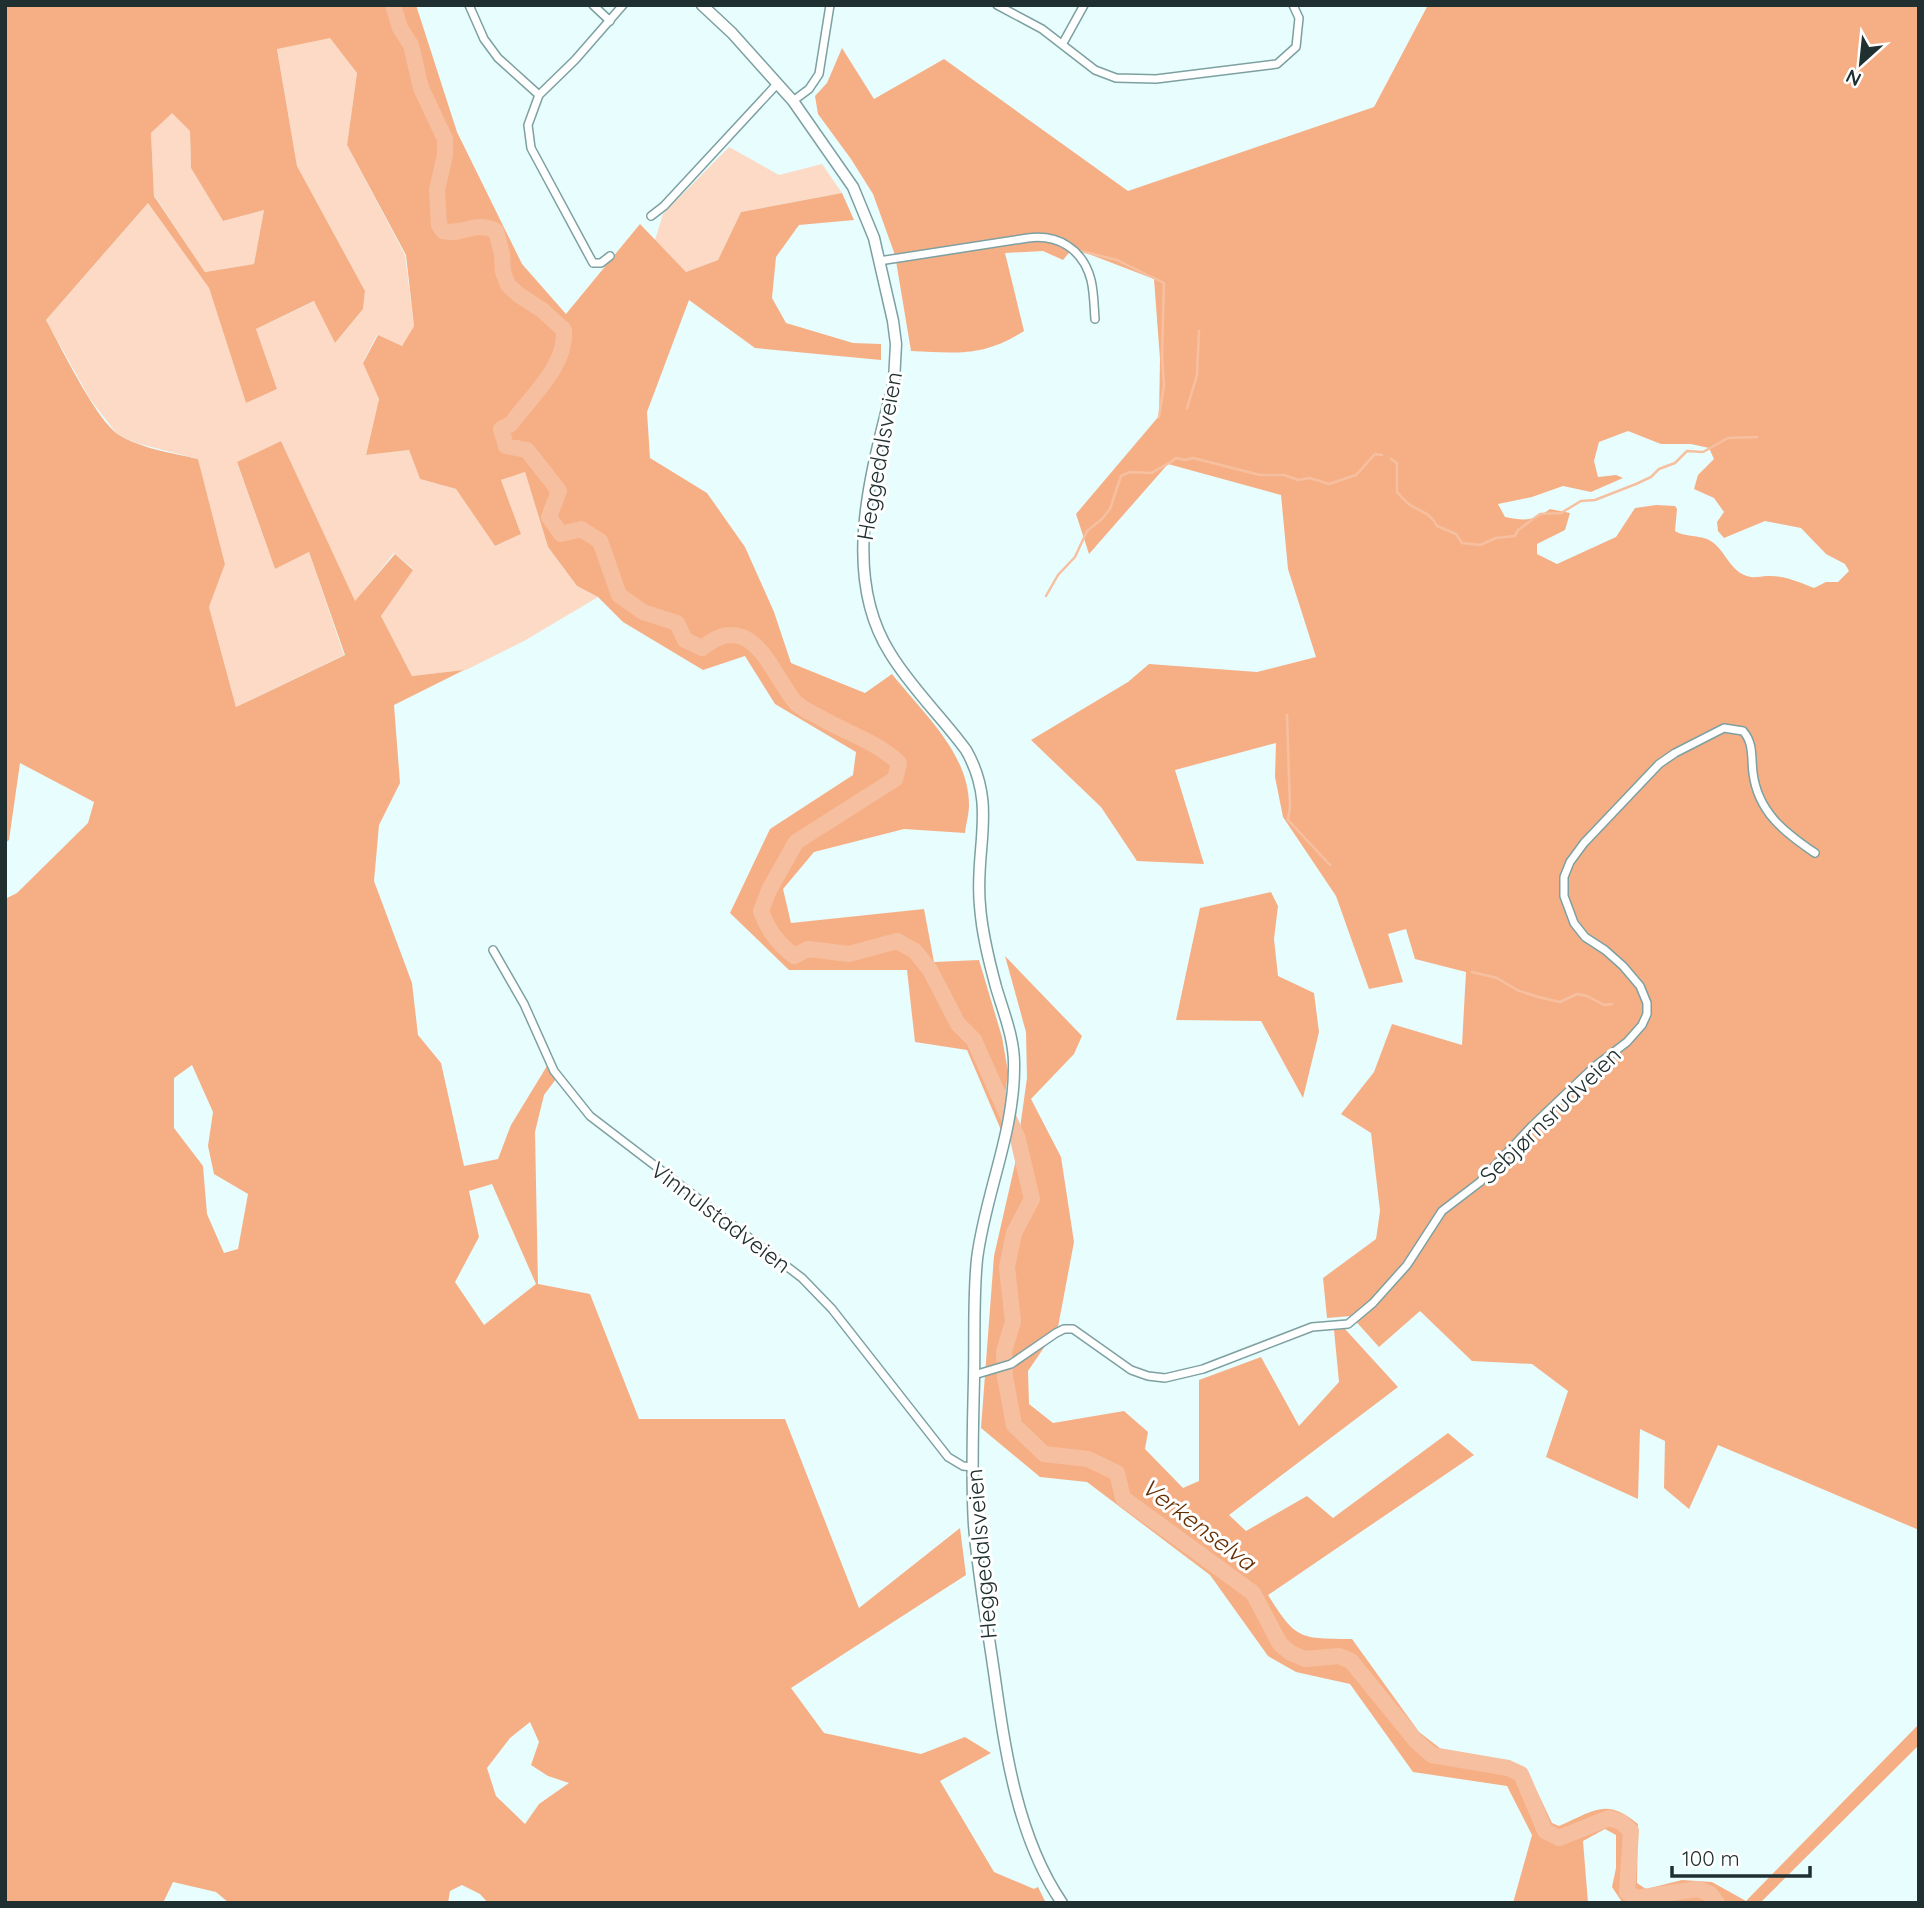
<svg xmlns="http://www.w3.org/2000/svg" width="1924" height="1908" viewBox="0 0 1924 1908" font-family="Quicksand,sans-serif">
  <rect width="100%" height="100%" fill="#e7fdfe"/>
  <g fill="#fcdac6">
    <polygon points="330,37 357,73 347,145 405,255 414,326 402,346 377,335 363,362 379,399 366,455 409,450 420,479 456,489 495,546 521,534 501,480 525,472 548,547 577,586 598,597 524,641 466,670 412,676 381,616 413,569 394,553 355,602 281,441 237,463 275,569 309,552 344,655 236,707 209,607 225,564 198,459 136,443 117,434 90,399 46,320 148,203 209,288 246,403 277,389 256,329 315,301 335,343 363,309 365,291 297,166 277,48"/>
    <polygon points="172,112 190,131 191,168 223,221 264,210 254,264 205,272 154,195 151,133"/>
    <polygon points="729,147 779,175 822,164 842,193 741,212 718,260 686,272 655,240 663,214"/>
  </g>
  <g fill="#f6af85" fill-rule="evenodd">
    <path d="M 5,5 L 416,5 L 457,132 L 522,264 L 566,314 L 640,224 L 686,272 L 718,260 L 741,212 L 842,193 L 854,220 L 799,225 L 776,257 L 772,298 L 786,323 L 853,343 L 881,344 L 881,360 L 755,348 L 689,300 L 647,412 L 650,458 L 707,493 L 745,547 L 774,612 L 791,663 L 865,693 L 892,674 C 922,712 969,753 969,805 C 969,814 966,824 965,833 L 904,829 L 814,852 L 783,889 L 791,923 L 924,909 L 934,962 L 979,960 L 1002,1037 L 1008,1072 L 1001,1130 L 967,1050 L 915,1042 L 907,970 L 789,970 L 730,913 L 770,829 L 853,775 L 856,752 L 775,704 L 745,656 L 703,670 L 623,622 L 598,597 L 577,586 L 548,547 L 525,472 L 501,480 L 521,534 L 495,546 L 456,489 L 420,479 L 409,450 L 366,455 L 379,399 L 363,363 L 378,335 L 402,346 L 414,326 L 406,255 L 347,145 L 357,73 L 330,38 L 277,49 L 297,166 L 365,291 L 363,309 L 335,343 L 314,301 L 256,329 L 277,389 L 246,403 L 209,288 L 148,203 L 46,320 C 61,347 96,420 119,435 C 142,449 173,453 198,459 L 225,564 L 209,607 L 236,707 L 345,655 L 309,552 L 275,569 L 237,462 L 281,441 L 355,601 L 395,554 L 413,570 L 381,616 L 412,676 L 464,670 L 394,705 L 400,783 L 379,825 L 374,881 L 412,983 L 418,1035 L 441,1063 L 464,1166 L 498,1159 L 511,1125 L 547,1066 L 556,1079 L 544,1095 L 535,1132 L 538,1284 L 590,1294 L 639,1419 L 785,1419 L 859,1608 L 960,1528 L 966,1575 L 791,1688 L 824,1733 L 921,1754 L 965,1737 L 991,1753 L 940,1781 L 994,1872 L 1034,1889 L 1038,1887 L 1046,1903 L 488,1903 L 480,1894 L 462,1885 L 450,1891 L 448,1903 L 229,1903 L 216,1892 L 173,1882 L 163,1903 L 5,1903 L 5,899 L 17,893 L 88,823 L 94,802 L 20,763 L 9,840 L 5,843 ZM 172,113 L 190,131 L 191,168 L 223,221 L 264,210 L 254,264 L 205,272 L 154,196 L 151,133 ZM 192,1065 L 213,1112 L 208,1146 L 214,1174 L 248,1194 L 238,1249 L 224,1253 L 207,1214 L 203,1166 L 174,1128 L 174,1078 ZM 492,1184 L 536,1284 L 484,1325 L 455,1282 L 479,1237 L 469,1191 ZM 530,1722 L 539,1742 L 531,1765 L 548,1776 L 569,1783 L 539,1804 L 525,1824 L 496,1796 L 487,1768 L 510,1738 Z"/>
    <path d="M 1428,5 L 1919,5 L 1919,1530 L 1718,1445 L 1689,1509 L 1664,1488 L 1665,1441 L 1640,1429 L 1638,1499 L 1546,1457 L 1568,1391 L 1532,1364 L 1472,1361 L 1420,1311 L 1379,1347 L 1351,1316 L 1327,1318 L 1323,1278 L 1376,1239 L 1380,1211 L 1371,1133 L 1341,1114 L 1374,1072 L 1392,1024 L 1462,1045 L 1466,972 L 1415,959 L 1406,929 L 1388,934 L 1403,982 L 1369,989 L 1336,896 L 1283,817 L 1275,777 L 1276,743 L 1175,770 L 1204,864 L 1137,861 L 1101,807 L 1031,740 L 1128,682 L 1149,664 L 1257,672 L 1316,657 L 1288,569 L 1281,495 L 1168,464 L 1089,554 L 1076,514 L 1159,416 L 1160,359 L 1154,279 L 1073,248 L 1063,260 L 1043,251 L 1005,253 L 1024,331 C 983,357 957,353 911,351 L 895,255 L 873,194 L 851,159 L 818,114 L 815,96 L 827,83 L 842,48 L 874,99 L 944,59 L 1128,191 L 1374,107 ZM 1628,431 L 1661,444 L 1691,444 L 1709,448 L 1714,459 L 1698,475 L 1694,489 L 1714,498 L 1724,512 L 1717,522 L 1718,531 L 1724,538 L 1765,521 L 1801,528 L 1826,554 L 1845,564 L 1849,571 L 1838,582 L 1826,582 L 1814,588 C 1799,582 1784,575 1767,576 C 1762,576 1755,578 1751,577 C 1728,573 1726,547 1707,539 C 1696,535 1685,537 1675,531 L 1677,509 L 1675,506 L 1656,505 L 1635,508 L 1616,537 L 1557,564 L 1537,554 L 1537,544 L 1565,530 L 1570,513 L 1550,509 C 1534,521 1525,521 1505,517 L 1498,504 L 1532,497 L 1563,486 L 1591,492 L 1623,478 L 1616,475 L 1598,477 L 1594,461 L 1599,442 Z"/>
    <polygon points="1271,892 1278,906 1274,939 1278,976 1314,993 1319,1032 1303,1098 1261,1021 1176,1020 1200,908"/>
    <path d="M 1005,956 L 1082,1036 L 1074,1054 L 1031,1099 L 1061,1157 L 1074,1242 L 1058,1327 L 1028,1371 L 1029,1404 L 1053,1423 L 1124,1411 L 1148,1432 L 1145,1449 L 1183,1488 L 1199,1481 L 1199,1380 L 1261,1357 L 1299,1426 L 1339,1382 L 1334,1330 L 1345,1329 L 1398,1387 L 1229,1515 L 1246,1531 L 1307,1496 L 1333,1518 L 1448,1433 L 1474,1455 L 1268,1595 C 1297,1641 1300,1638 1352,1639 L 1419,1732 L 1445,1752 L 1512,1762 L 1527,1770 L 1552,1823 L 1559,1826 C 1594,1811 1606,1797 1638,1824 L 1637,1883 L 1646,1889 L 1682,1880 L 1712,1882 L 1746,1901 L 1919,1724 L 1919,1745 L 1760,1903 L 1622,1902 L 1612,1887 L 1616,1868 L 1616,1835 L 1605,1829 L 1583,1841 L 1588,1903 L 1513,1903 L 1532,1835 L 1507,1786 L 1413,1772 L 1350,1684 L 1296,1672 L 1268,1656 L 1210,1575 L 1087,1482 L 1040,1477 L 981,1428 L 994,1256 L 1015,1164 L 1027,1078 L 1026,1032 Z"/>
  </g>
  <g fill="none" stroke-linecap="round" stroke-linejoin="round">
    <g stroke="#f6c0a0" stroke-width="2.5">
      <polyline points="1081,251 1117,260 1164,283 1162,357 1164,385 1159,417"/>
      <polyline points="1187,408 1197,375 1199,331"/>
      <path d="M 1391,459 L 1397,463 L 1397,492 C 1401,497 1405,501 1410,505 C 1421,512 1431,513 1437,526 L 1456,534 L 1462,543 L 1480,545 L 1496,538 L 1515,536 L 1518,530 L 1540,514 L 1561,513 L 1581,501 L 1595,500 L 1636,484 L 1651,477 L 1659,469 L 1675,463 L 1687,451 L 1703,452 L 1728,438 L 1757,437"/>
      <path d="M 1046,596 L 1058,575 L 1075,557 L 1087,531 L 1102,519 L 1110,509 L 1121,476 L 1130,472 L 1152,473 C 1160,467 1168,465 1176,458 L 1185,460 L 1193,458 L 1260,475 L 1284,475 L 1298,480 L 1310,478 L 1329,484 L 1356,475 L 1375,454 L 1382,455"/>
      <polyline points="1287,715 1290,807 1288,820 1330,865"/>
      <polyline points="1472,972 1497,978 1517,990 1538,997 1560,1002 1577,994 1587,996 1604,1005 1612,1004"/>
    </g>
    <path stroke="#f6c0a0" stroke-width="16" d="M 393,5 L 400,28 L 411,45 L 421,88 L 445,139 L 445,155 L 437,190 L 439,225 L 443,231 C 463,236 475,220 496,231 L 502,254 L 503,272 L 508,285 L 519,295 L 542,310 L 564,330 C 567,366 530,397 511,424 L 501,429 L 506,446 L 527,450 L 559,491 L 549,517 L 561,534 L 581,529 L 600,541 L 619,595 L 643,612 L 677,623 L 685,640 L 702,648 C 714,639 726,631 742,637 C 766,646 779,684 796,703 C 802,709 812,713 819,717 C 845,732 879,743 899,763 L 895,779 L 796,842 L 769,890 L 761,911 C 768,931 778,943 794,956 L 808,949 L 849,954 L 897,941 L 915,951 L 930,970 L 958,1024 L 974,1040 L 1018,1139 L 1032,1199 L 1014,1233 L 1007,1267 L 1013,1322 L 1004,1351 L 1005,1377 L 1014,1425 L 1044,1454 L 1088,1459 L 1117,1473 L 1123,1498 L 1253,1593 L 1280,1644 L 1291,1653 L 1305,1659 L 1339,1656 L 1351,1661 L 1416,1741 L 1432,1755 L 1508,1768 L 1521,1774 L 1545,1831 L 1559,1838 L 1609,1818 L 1621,1822 L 1631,1831 L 1627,1892 L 1636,1898 L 1698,1889 L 1710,1894 L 1717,1903"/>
    <defs>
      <g id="minor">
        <polyline points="469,5 484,39 498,58 539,95"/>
        <polyline points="593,5 610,21"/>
        <polyline points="997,5 1042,29 1095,70 1116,78 1156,79 1277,64 1296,47 1299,18 1293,5"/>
        <polyline points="1063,43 1084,5"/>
        <polyline points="793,101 809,89 819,74 830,5"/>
        <polyline points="651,216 664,206 778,83"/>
        <polyline points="610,256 601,263 593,263 531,148 528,125 539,95 575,60 623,5"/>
        <path d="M 879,261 L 1028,238 C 1058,234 1083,249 1091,280 C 1094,292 1094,306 1095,319"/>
        <polyline points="493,950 524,1004 554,1071 590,1116 802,1278 832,1309 948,1457 963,1466 972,1467"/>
        <path d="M 974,1375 L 1011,1364 L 1056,1333 L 1064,1329 L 1073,1329 L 1131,1370 L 1148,1376 L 1165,1378 L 1203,1369 L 1312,1327 L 1348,1324 L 1373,1303 L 1407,1265 L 1442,1211 L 1480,1182 L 1532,1126 L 1594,1067 L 1627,1042 L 1642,1025 L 1647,1014 L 1647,1003 L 1640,986 L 1623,966 L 1605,950 L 1585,937 L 1574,923 L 1564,896 L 1564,877 L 1570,862 L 1584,843 L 1659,764 L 1675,753 L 1724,728 L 1743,731 C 1754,743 1751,758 1753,773 C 1758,812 1784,832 1815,853"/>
      </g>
      <path id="secondary" d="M 702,5 L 732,33 L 793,101 L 853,187 L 874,238 L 893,321 L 896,344 L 894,381 C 873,467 839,572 890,653 C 911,688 942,717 966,750 C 998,806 974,849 980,906 C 982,934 989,961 996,987 C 1004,1014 1015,1040 1014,1068 C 1014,1133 985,1195 977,1259 C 973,1299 975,1338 974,1378 C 973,1427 971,1476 974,1525 C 978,1575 987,1623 994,1672 C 1005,1750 1017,1837 1062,1903"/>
    </defs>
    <use href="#minor" stroke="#7da0a1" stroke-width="10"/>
    <use href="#secondary" stroke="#7da0a1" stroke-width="13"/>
    <use href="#minor" stroke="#fff" stroke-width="7"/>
    <use href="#secondary" stroke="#fff" stroke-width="10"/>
  </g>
  <g text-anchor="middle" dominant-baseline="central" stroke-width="6" stroke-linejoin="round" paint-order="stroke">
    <g font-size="23" fill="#202f2f" stroke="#fff">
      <text transform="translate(879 456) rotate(-80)">Heggedalsveien</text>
      <text transform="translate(1550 1115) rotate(-44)">Sebjørnsrudveien</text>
      <text transform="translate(721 1217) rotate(37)">Vinnulstadveien</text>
      <text transform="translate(981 1554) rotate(-95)">Heggedalsveien</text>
    </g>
    <g font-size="24" font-style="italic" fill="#662f04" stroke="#fff">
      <text transform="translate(1199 1524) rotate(37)">Verkenselva</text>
    </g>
  </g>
  <rect width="1924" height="1908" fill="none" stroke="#202f2f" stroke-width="14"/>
  <g transform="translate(1861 63) rotate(207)" stroke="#ffffff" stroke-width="5" paint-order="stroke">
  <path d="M0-5L12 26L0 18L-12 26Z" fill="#202f2f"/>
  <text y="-10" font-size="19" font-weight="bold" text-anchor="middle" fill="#202f2f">N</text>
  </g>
  <path d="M1672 1866v10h138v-10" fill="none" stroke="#202f2f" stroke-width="3.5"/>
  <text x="1682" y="1866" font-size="21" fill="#202f2f" stroke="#ffffff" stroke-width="5" paint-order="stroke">100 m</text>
</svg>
